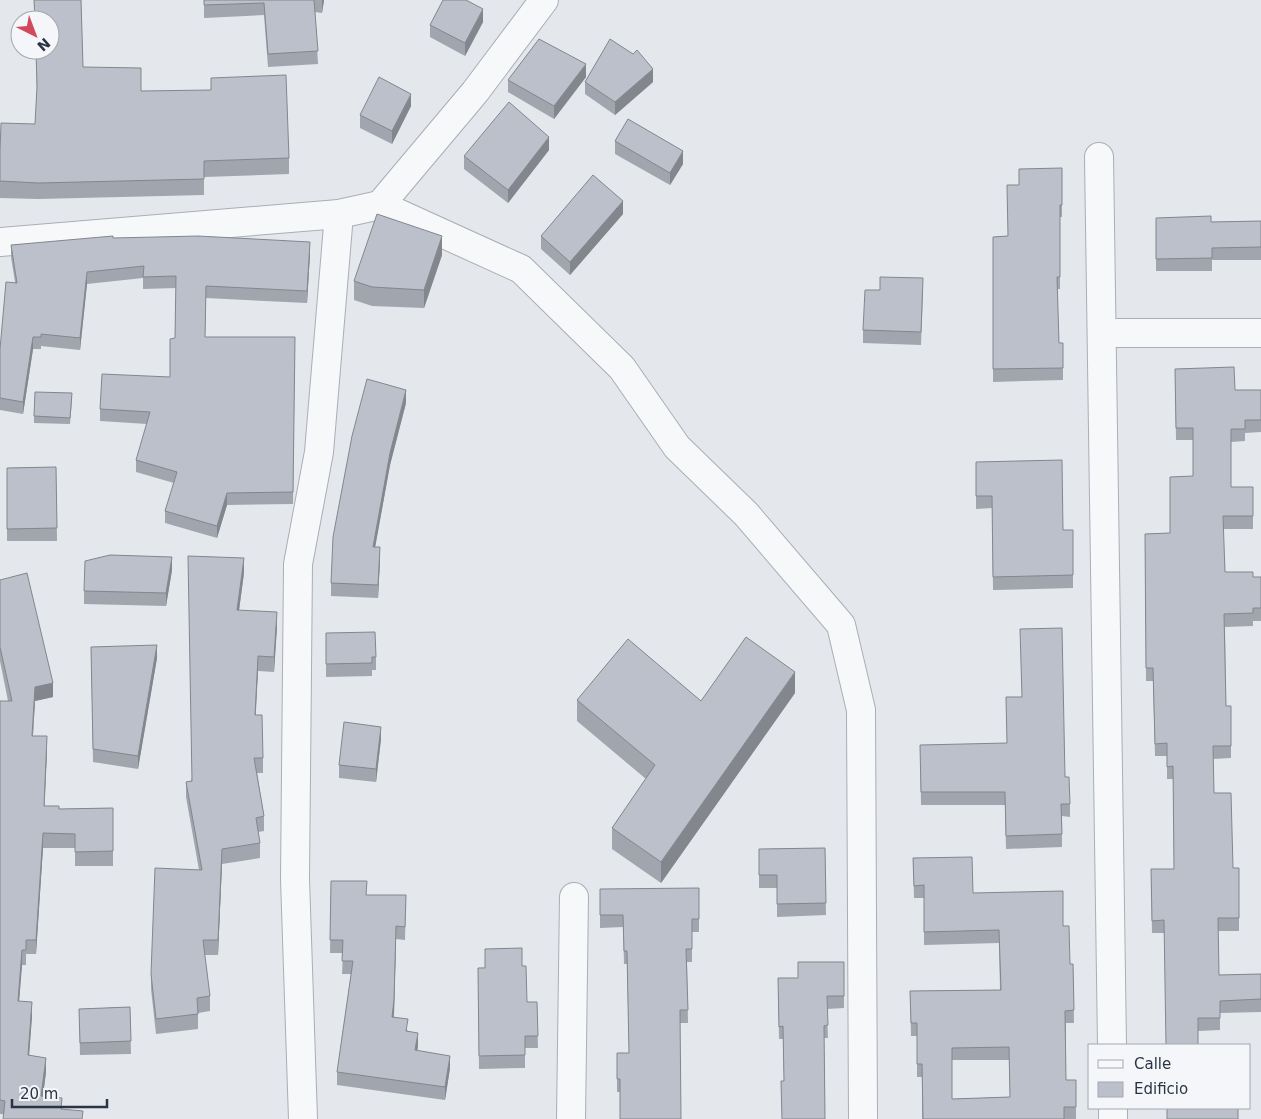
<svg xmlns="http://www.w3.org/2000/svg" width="1261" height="1119" viewBox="0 0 1261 1119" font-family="'DejaVu Sans',sans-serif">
  <rect width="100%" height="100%" fill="#e4e7ec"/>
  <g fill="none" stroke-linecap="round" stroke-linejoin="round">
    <defs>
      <g id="street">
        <polyline points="1099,157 1112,1045"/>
        <polyline points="380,205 475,92 544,0"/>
        <polyline points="0,242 339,214 380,205 521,269 622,368 677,447 746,514 841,625 861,710 863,1119"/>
        <polyline points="1102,333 1261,333"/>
        <polyline points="1113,1108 1113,1119"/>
        <polyline points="303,1119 295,879 298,564 319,452 339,214"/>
        <polyline points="571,1119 574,897"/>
      </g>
    </defs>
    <use href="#street" stroke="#a9aeb7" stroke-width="30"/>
    <use href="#street" stroke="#f7f8fa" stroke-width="28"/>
  </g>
  <g fill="#a1a5ae" fill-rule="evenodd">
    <polygon points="34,0 81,0 83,67 141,91 289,158 289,174 204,177 204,195 38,199 0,198 0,151 35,124 37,94 36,50 50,50 50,20 35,20"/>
    <polygon points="204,0 324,0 322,13 315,12 318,64 268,67 264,15 204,18"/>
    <polygon points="483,22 465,56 430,37 430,25"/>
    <polygon points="586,77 554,119 508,92 508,80"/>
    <polygon points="585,82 653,82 615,115 585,94"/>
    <polygon points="411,106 392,144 360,128 360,115"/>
    <polygon points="615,141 683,164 670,185 615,154"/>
    <polygon points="549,150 508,203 464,169 464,156"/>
    <polygon points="1062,168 1062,217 1060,217 1060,289 1057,289 1059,343 1063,343 1063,380 993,382 993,237 1008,236 1019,185"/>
    <polygon points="623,214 570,275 541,249 541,236"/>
    <polygon points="1156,218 1211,222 1261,221 1261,260 1212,260 1212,271 1156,271"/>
    <polygon points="113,238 310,254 307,303 206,298 205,337 295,337 293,504 227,505 217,538 165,523 165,511 174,483 136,472 136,460 147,424 100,421 100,409 170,377 175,338 176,288 143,289 143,278 87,284 80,350 41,346 41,349 33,349 23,414 0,410 0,349 15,282 11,257 11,245"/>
    <polygon points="442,255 424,308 372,306 354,300 354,281"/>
    <polygon points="880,290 923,291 921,345 863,343 863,330"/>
    <polygon points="1175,369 1235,390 1261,390 1261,432 1245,433 1245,441 1231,442 1231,487 1253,487 1253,529 1223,529 1225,572 1253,577 1261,577 1261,621 1253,621 1253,626 1225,627 1226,706 1231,706 1231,758 1213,759 1214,793 1233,868 1239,868 1239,931 1218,931 1219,975 1261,974 1261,1012 1220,1013 1220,1030 1198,1031 1164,933 1152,933 1151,869 1174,869 1173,779 1167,779 1167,756 1155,756 1153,681 1146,681 1145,534 1170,533 1193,476 1193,440 1176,440"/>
    <polygon points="72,400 70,424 34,423 34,416"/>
    <polygon points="406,403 390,465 375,547 380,560 378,598 331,596 331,583"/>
    <polygon points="976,462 1063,530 1073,530 1073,588 993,590 992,508 976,509"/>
    <polygon points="56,467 57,541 7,541 7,468"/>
    <polygon points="172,570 166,606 84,604 84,591"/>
    <polygon points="244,573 239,610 277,627 274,672 258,671 255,715 263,758 263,773 257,773 264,816 264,831 258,832 260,843 260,858 222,864 218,955 204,955 210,996 210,1011 198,1013 198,1029 156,1034 151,989 151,974 199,870 186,797 186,782 191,781"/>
    <polygon points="0,580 53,697 35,701 33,736 47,751 44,806 59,809 113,808 113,866 75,866 75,848 43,848 36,954 26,954 26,965 22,965 19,1001 32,1016 29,1055 46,1072 43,1096 62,1109 83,1119 0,1114 0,701 8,701 0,661"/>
    <polygon points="326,633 376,657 376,670 372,670 372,676 326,677"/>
    <polygon points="91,647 157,658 138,769 93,762"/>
    <polygon points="795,693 661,883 612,849 612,828 646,779 577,721 577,700 701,701"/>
    <polygon points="381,739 376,782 339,778 339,765"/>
    <polygon points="920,745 1065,777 1070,804 1070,817 1062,816 1062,847 1006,849 1005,805 921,805"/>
    <polygon points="825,848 826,915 777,917 777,888 759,888 759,849"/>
    <path d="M 913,858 L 973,893 L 1063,926 L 1070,964 L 1073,964 L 1074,1023 L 1066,1023 L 1066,1080 L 1076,1080 L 1076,1119 L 922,1119 L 922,1077 L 917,1077 L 917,1036 L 911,1036 L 910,991 L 1000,990 L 999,943 L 924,945 L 924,898 L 914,898 ZM 952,1060 L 1009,1060 L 1010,1097 L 952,1099 Z"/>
    <polygon points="331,881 367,895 406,895 405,940 396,939 394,1017 408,1031 418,1046 417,1051 450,1068 445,1100 337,1085 337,1072 351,974 342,974 343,953 330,953"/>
    <polygon points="600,889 699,919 699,932 692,932 692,962 687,962 688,1023 680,1023 620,1092 617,1092 617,1053 629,1053 627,964 624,964 623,927 600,928"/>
    <polygon points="844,962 844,1008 827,1009 828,1038 824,1038 825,1119 782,1119 781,1081 784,1081 783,1039 779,1039 778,978 798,978"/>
    <polygon points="522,966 527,1002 537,1002 538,1048 525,1048 525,1068 479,1069 478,968"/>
    <polygon points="130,1007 131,1054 80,1055 79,1009"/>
  </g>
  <g fill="#83868d">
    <polygon points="322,0 324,0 322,13"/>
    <polygon points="483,9 483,22 465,56 465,43"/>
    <polygon points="586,64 586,77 554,119 554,106"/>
    <polygon points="653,69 653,82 615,115 615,102"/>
    <polygon points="411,94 411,106 392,144 392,131"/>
    <polygon points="549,137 549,150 508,203 508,190"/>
    <polygon points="683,151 683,164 670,185 670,173"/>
    <polygon points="623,201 623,214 570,275 570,262"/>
    <polygon points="442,236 442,255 424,308 424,290"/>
    <polygon points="310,242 310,254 307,303 307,291"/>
    <polygon points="87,272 87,284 80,350 80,338"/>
    <polygon points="33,337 33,349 23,414 23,402"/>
    <polygon points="406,390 406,403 390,465 373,559 373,547 390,453"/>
    <polygon points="227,493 227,505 217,538 217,526"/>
    <polygon points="380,547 380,560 378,598 378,585"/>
    <polygon points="172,557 172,570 166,606 166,593"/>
    <polygon points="244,558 244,573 237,625 237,610"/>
    <polygon points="277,612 277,627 274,672 274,657"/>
    <polygon points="157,645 157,658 138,769 138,756"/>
    <polygon points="258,656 258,671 255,730 255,715"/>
    <polygon points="795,672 795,693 661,883 661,862"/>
    <polygon points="53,683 53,697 35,701 32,750 35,687"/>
    <polygon points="381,727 381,739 376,782 376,769"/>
    <polygon points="47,736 47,751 44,820 44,806"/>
    <polygon points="43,833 43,848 36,954 36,940"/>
    <polygon points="222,849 222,864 218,955 218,940"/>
    <polygon points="396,939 394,1012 392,1029 392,1017"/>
    <polygon points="22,950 22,965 18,1015 18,1001"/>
    <polygon points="32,1002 32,1016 28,1070 28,1055"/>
    <polygon points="418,1033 418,1046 415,1063 415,1050"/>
    <polygon points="450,1056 450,1068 445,1100 445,1087"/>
    <polygon points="46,1058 46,1072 41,1110 41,1096"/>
  </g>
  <g fill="#bbc0ca" stroke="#83868d" fill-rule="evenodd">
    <polygon points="34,0 81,0 83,67 141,68 141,91 211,90 211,78 286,75 289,158 204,161 204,179 38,183 0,181 0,151 1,123 35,124 37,87 36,50 50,50 50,20 35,20"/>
    <polygon points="204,0 314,0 318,51 268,54 264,3 204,5"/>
    <polygon points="443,0 466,0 483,9 465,43 430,25"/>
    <polygon points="539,39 586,64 554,106 508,80"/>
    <polygon points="610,39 633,54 637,50 653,69 615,102 585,82"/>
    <polygon points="379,77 411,94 392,131 360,115"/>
    <polygon points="509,102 549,137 508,190 464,156"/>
    <polygon points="628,119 683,151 670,173 615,141"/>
    <polygon points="1062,168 1062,205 1060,205 1060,277 1057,277 1059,343 1063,343 1063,368 993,369 993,237 1008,236 1007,185 1019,185 1019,169"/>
    <polygon points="593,175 623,201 570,262 541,236"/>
    <polygon points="377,214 442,236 424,290 372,287 354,281"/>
    <polygon points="1211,216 1211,222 1261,221 1261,247 1212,248 1212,258 1156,259 1156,218"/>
    <polygon points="113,236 113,238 198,236 310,242 307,291 206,286 205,337 295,337 293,492 227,493 217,526 165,511 177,472 136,460 150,412 100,409 102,374 170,377 170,339 175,338 176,276 143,277 144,266 87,272 80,338 41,334 41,337 33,337 23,402 0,398 0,349 6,282 17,283 11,245"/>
    <polygon points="880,277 923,278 921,332 863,330 865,290 880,290"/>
    <polygon points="1234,367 1235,390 1261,390 1261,420 1245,420 1245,429 1231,429 1231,487 1253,487 1253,516 1223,516 1225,572 1253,572 1253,577 1261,577 1261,608 1253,608 1253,613 1224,614 1226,706 1231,706 1231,746 1213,746 1214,793 1231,793 1233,868 1239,868 1239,918 1218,918 1219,975 1261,974 1261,999 1220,1001 1220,1018 1198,1018 1198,1045 1166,1045 1164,920 1152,921 1151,869 1174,869 1173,766 1167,767 1167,743 1155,744 1153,668 1146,668 1145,534 1170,533 1170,477 1193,476 1193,428 1176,428 1175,369"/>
    <polygon points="367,379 406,390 390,453 373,547 380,547 378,585 331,583 333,537 352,436"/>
    <polygon points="35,392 72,393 70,418 34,416"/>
    <polygon points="1062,460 1063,530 1073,530 1073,575 993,577 992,496 976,496 976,462"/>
    <polygon points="56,467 57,528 7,529 7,468"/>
    <polygon points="110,555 172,557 166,593 84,591 85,561"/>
    <polygon points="188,556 244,558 237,610 277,612 274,657 258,656 255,715 262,715 263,758 254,758 264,816 256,818 260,843 222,849 218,940 203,940 210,996 197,998 198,1014 156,1019 151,974 155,868 202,870 186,782 192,781"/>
    <polygon points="27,573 53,683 35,687 32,736 47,736 44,806 59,806 59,809 113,808 113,851 75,852 75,834 43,833 36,940 26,940 26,950 22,950 18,1001 32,1002 28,1055 46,1058 41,1096 62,1098 61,1109 83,1111 82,1119 3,1119 5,1101 0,1100 0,701 12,701 0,647 0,580"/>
    <polygon points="1062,628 1065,777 1069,777 1070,804 1061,804 1062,834 1006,836 1005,792 921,792 920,745 1007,743 1006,697 1022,697 1020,629"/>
    <polygon points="375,632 376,657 372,657 372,663 326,664 326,633"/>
    <polygon points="746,637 795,672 661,862 612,828 655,765 577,700 628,639 701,701"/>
    <polygon points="157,645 138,756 93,749 91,647"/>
    <polygon points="344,722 381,727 376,769 339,765"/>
    <polygon points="825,848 826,903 777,904 777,875 759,875 759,849"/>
    <path d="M 972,857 L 973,893 L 1063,891 L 1063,926 L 1069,926 L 1070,964 L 1073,964 L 1074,1010 L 1065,1011 L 1066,1080 L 1076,1080 L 1076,1107 L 1064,1107 L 1064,1119 L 923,1119 L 922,1064 L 917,1064 L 917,1023 L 911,1023 L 910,991 L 1001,990 L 999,930 L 924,932 L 924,885 L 914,886 L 913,858 ZM 1009,1047 L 1010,1097 L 952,1099 L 952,1048 Z"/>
    <polygon points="331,881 367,881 366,895 406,895 405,927 396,926 394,1000 392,1017 408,1019 406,1031 418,1033 415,1050 450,1056 445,1087 337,1072 353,961 342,961 343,940 330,940"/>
    <polygon points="699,888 699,919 692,919 692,949 686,949 688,1010 680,1010 681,1119 620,1119 620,1079 617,1079 617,1053 629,1053 627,951 624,951 623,915 600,915 600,889"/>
    <polygon points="522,948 522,966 526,966 527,1002 537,1002 538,1036 525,1036 525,1055 479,1056 478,968 485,968 485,949"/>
    <polygon points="798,962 844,962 844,996 827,996 828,1025 824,1026 825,1119 782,1119 781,1081 784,1081 783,1026 779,1027 778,978 798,978"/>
    <polygon points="130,1007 131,1041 80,1043 79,1009"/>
    <rect x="1167" y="1108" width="71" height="11"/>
  </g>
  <rect x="1088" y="1044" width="162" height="65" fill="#f4f6f9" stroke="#a4a8b1"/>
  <rect x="1098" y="1060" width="25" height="8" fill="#f7f8fa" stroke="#a4a8b1"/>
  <text x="1134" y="1069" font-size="15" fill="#2b3445">Calle</text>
  <rect x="1098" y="1082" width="25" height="15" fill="#bbc0ca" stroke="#a4a8b1"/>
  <text x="1134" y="1094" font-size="15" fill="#2b3445">Edificio</text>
  <g transform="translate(35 35) rotate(138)"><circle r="24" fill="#f4f6f9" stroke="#a4a8b1"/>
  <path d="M0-4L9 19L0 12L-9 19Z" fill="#d1495b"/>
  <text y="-8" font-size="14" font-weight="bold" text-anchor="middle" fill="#2b3445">N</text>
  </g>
  <path d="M12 1099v8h95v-8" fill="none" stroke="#2b3445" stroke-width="2.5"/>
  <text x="20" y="1099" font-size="15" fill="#2b3445" stroke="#f4f6f9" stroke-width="4" paint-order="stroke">20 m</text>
</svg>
